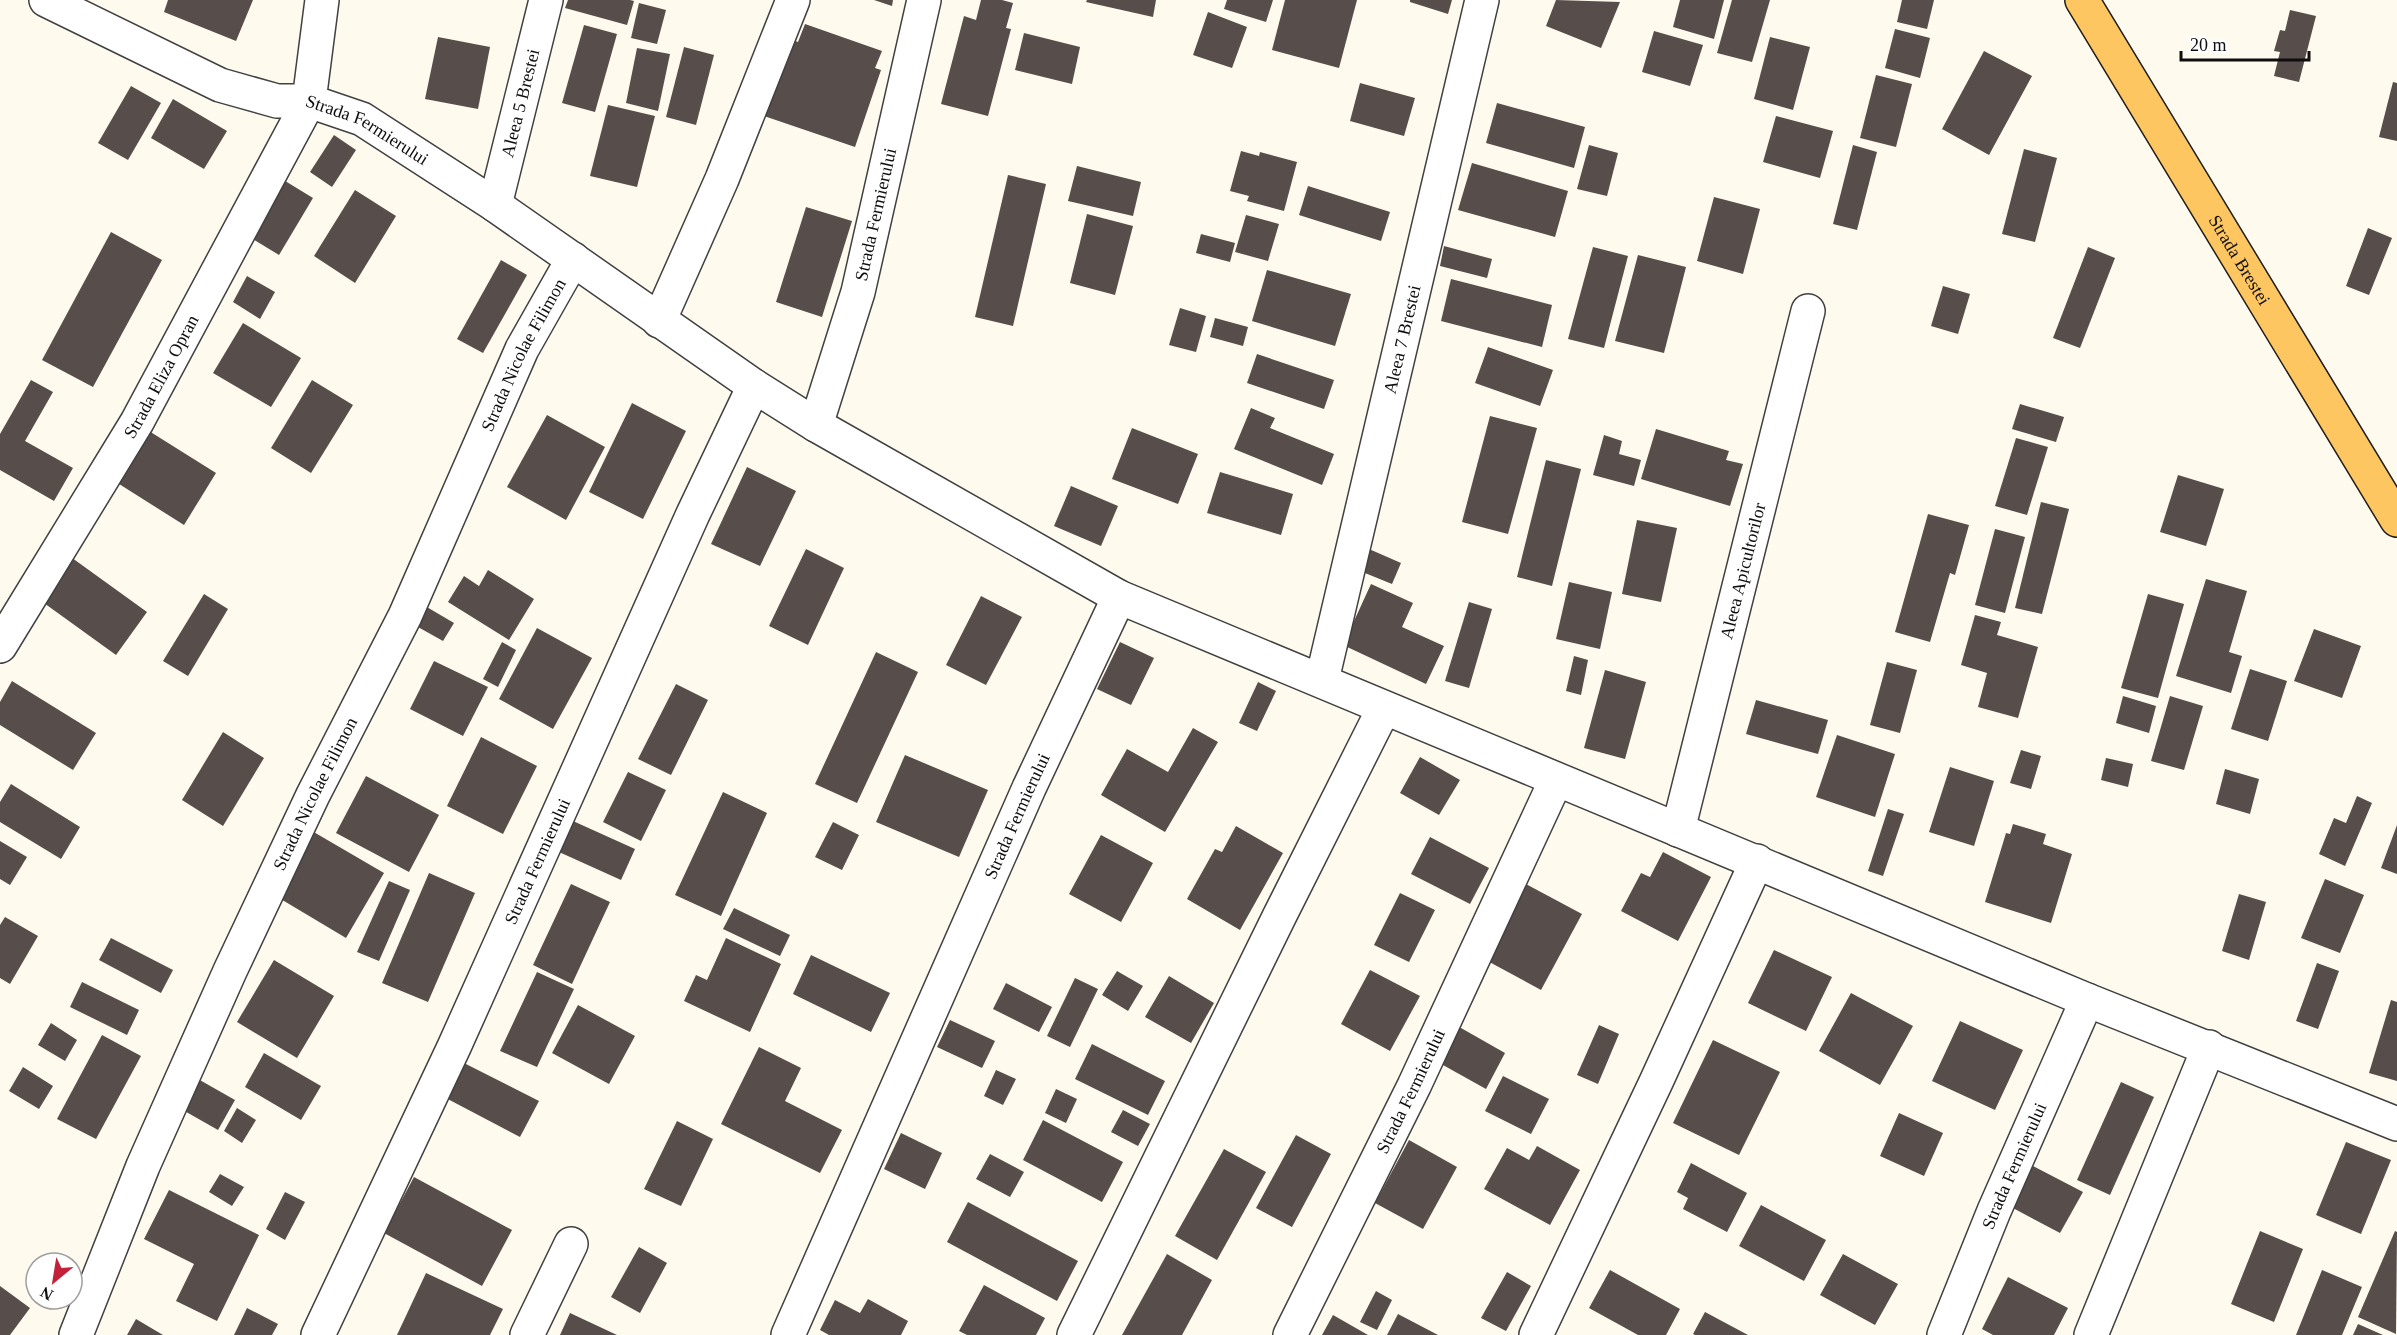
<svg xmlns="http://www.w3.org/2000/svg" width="2397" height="1335" viewBox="0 0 2397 1335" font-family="Georgia,serif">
  <rect width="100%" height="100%" fill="#fffaee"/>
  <g fill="#574d4a">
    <polygon points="168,0 253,0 236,41 164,12"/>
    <polygon points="568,0 630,0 634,1 627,25 565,8"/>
    <polygon points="874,0 893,0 892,6"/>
    <polygon points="981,0 1002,0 1013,3 1006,28 1011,29 988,116 941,104 964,16 976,20"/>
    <polygon points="1087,0 1156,0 1153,17 1086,2"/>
    <polygon points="1227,0 1273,0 1266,22 1224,9"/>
    <polygon points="1285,0 1357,0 1339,68 1272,50"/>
    <polygon points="1410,0 1452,0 1448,14 1410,2"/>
    <polygon points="1556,0 1620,2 1601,48 1546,26"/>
    <polygon points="1680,0 1724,0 1714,39 1673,27"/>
    <polygon points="1732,0 1770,0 1752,62 1717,53"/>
    <polygon points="1902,0 1934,0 1927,29 1897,22"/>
    <polygon points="639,3 666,10 657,44 631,38"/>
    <polygon points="2290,10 2316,16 2299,82 2274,76 2280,52 2274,51 2280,30 2285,31"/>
    <polygon points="1208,12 1247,27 1232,68 1193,55"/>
    <polygon points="805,24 882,51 875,68 881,70 855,147 764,116 790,39 798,42"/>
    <polygon points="584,25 617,34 595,112 562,103"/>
    <polygon points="1895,29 1930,38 1920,78 1885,68"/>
    <polygon points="1654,31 1703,45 1690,86 1642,72"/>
    <polygon points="1024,33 1080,47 1072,84 1015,70"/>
    <polygon points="438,37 490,47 478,109 425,99"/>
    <polygon points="1770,37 1810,47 1793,110 1754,99"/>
    <polygon points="684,47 714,55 696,125 666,117"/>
    <polygon points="637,48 670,54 658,111 626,103"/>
    <polygon points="1984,51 2032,76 1989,155 1942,129"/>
    <polygon points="1876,75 1912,84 1896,147 1860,138"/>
    <polygon points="2393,82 2397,83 2397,141 2379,137"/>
    <polygon points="1360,83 1415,98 1404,136 1350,121"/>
    <polygon points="131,86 161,103 128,160 98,143"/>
    <polygon points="173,99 227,131 204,169 151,138"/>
    <polygon points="1497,103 1585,127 1574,168 1486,143"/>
    <polygon points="608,105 655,116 637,187 590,176"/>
    <polygon points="1776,116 1833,131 1820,178 1763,162"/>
    <polygon points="334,135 356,150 332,187 310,172"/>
    <polygon points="1589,145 1618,153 1607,196 1577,189"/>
    <polygon points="1853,145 1877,152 1857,230 1833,224"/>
    <polygon points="2024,149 2057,158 2035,242 2002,234"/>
    <polygon points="1241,151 1259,156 1260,152 1297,162 1284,211 1247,201 1249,196 1230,191"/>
    <polygon points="1472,163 1568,191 1555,237 1458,210"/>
    <polygon points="1077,166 1141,182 1133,216 1068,201"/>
    <polygon points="1008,175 1046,184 1013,326 975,317"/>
    <polygon points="277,176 313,198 279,255 243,233"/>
    <polygon points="1308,186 1390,212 1381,241 1299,215"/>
    <polygon points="355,190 396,216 355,283 314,256"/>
    <polygon points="1714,197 1760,209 1743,274 1697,261"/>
    <polygon points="806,207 852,221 822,317 776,302"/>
    <polygon points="1087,214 1133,226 1115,295 1070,283"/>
    <polygon points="1246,215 1279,224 1268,261 1235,252"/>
    <polygon points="2368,228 2392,238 2369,295 2346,286"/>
    <polygon points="111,232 162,260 93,387 42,360"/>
    <polygon points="1201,234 1235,243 1230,262 1196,253"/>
    <polygon points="1444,246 1492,259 1487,278 1440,266"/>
    <polygon points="1593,247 1628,256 1604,348 1568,339"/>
    <polygon points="2088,247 2115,258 2080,348 2053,338"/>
    <polygon points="1638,255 1686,267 1664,353 1615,341"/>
    <polygon points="501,260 527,275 483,353 457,339"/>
    <polygon points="1267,270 1351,294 1335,346 1252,321"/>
    <polygon points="247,276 275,292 260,319 233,302"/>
    <polygon points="1451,279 1552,305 1542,347 1441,321"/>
    <polygon points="1943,286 1970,294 1958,334 1931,326"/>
    <polygon points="1180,308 1206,316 1196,352 1169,345"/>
    <polygon points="1215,318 1248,327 1243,346 1210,337"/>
    <polygon points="243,323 301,358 271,407 213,373"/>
    <polygon points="1488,347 1553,370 1540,406 1475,383"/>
    <polygon points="1257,354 1334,380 1324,409 1247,383"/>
    <polygon points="31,380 53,392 25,441 73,468 54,501 0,470 0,434"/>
    <polygon points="312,380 353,405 311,473 271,448"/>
    <polygon points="632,403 686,431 643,519 589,492"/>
    <polygon points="2020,404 2064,417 2056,442 2012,429"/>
    <polygon points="1251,408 1275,418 1270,428 1334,454 1322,485 1234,449"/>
    <polygon points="547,415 605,447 566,520 507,487"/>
    <polygon points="1490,416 1537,428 1508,534 1462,522"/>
    <polygon points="141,426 216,473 184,525 108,477"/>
    <polygon points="1132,428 1198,454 1178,504 1112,479"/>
    <polygon points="1656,429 1729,451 1726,460 1743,464 1730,506 1641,479"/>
    <polygon points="1604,435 1622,441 1619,454 1641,460 1634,486 1593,475"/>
    <polygon points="2016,438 2048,447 2027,515 1995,506"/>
    <polygon points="1546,460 1581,469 1552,586 1517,577"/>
    <polygon points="747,467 796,491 760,566 711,544"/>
    <polygon points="1220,472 1293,494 1281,535 1207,513"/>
    <polygon points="2178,475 2224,489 2206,546 2160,532"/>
    <polygon points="1071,486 1118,506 1101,546 1054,526"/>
    <polygon points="2041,502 2069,509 2042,614 2015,608"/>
    <polygon points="1928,514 1969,525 1955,575 1950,573 1930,642 1895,632"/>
    <polygon points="1637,520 1677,528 1661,602 1622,594"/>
    <polygon points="1995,529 2025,537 2005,613 1975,605"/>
    <polygon points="806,549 844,568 808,645 769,626"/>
    <polygon points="1369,549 1401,563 1392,584 1360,571"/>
    <polygon points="68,555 147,612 116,655 37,598"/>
    <polygon points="488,570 534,599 509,640 448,602 464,576 479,586"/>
    <polygon points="2206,579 2247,591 2229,652 2242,656 2231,693 2176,676"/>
    <polygon points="1569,582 1612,592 1600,649 1556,639"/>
    <polygon points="1371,584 1413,603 1402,627 1444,646 1426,684 1343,645"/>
    <polygon points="204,594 228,609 188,676 163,661"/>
    <polygon points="2148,594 2184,604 2158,698 2121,688"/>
    <polygon points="981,596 1022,617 986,685 946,665"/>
    <polygon points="1469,602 1492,609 1469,688 1445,681"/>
    <polygon points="420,603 454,623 443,641 409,622"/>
    <polygon points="1975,615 2001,622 1997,635 2038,647 2018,718 1978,707 1987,673 1961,665"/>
    <polygon points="537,628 592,658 553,729 499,699"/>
    <polygon points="2314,629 2361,646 2342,698 2294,681"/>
    <polygon points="502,642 516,650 498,687 483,679"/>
    <polygon points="1120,642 1154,658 1131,705 1097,689"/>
    <polygon points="876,652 918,672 857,803 815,784"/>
    <polygon points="1574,656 1588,660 1581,695 1566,691"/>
    <polygon points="434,661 488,687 463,736 410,709"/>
    <polygon points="1887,662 1917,670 1900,733 1870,725"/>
    <polygon points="2250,669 2287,681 2268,741 2231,729"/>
    <polygon points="1605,670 1646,682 1625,759 1584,748"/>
    <polygon points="12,681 96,733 73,770 0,725 0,702"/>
    <polygon points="1258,682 1276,691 1257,731 1239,723"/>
    <polygon points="676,684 708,700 671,775 638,759"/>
    <polygon points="2123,696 2156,706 2149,733 2116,723"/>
    <polygon points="2170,696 2203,706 2184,770 2151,761"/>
    <polygon points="1756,700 1828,720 1818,754 1746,734"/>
    <polygon points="1193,728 1218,742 1165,832 1101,795 1127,749 1168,772"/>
    <polygon points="223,732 264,758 223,826 182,800"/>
    <polygon points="1837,735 1895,754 1875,817 1816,797"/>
    <polygon points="481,737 537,766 503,834 447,806"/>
    <polygon points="2021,750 2041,756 2031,789 2010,783"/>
    <polygon points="905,755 988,790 959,857 876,822"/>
    <polygon points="1420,757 1460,780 1439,815 1400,793"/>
    <polygon points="2106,758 2133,764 2128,787 2101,780"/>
    <polygon points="1950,767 1994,781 1974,846 1929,832"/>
    <polygon points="2225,769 2259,779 2250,814 2216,804"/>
    <polygon points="628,772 666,790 641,841 603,822"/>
    <polygon points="366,776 439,815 409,872 336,833"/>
    <polygon points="11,784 80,827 61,859 0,822 0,802"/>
    <polygon points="723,792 767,813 721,916 675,895"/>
    <polygon points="2357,796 2372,803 2345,866 2319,854 2334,818 2346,823"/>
    <polygon points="1888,809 1904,814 1883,876 1868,871"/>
    <polygon points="573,821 635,849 621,880 559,852"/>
    <polygon points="833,822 859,835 842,870 815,857"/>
    <polygon points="2013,824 2046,834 2043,844 2072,854 2051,923 1985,902 2006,833 2010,834"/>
    <polygon points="2397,825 2397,874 2381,868"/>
    <polygon points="1236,826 1283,853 1240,930 1187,899 1215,849 1222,852"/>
    <polygon points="312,831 384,873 346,938 274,895"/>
    <polygon points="1101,835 1153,863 1121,922 1069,894"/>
    <polygon points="1430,837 1489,868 1470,904 1411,874"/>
    <polygon points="0,841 27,857 10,885 0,879"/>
    <polygon points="1663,852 1711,877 1678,941 1621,911 1641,873 1650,877"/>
    <polygon points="429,873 475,893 428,1002 382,983"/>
    <polygon points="2325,879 2364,895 2340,953 2301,938"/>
    <polygon points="389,881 410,890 379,961 357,952"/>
    <polygon points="1522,882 1582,914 1541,990 1482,958"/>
    <polygon points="571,884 610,902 572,984 533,965"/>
    <polygon points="1400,893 1435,910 1409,962 1374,945"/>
    <polygon points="2239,894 2266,902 2249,960 2222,951"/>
    <polygon points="734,908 790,935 780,956 723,929"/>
    <polygon points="5,917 38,936 10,984 0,978 0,925"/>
    <polygon points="111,938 173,970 161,993 99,960"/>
    <polygon points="726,938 781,964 750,1032 684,1001 696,975 707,980"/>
    <polygon points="1774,950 1832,977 1806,1031 1748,1003"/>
    <polygon points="811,955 890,993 871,1032 793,994"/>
    <polygon points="274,960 334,996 297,1058 237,1022"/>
    <polygon points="2317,963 2339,971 2318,1029 2296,1021"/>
    <polygon points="1370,970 1420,996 1390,1051 1341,1024"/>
    <polygon points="1117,971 1143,986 1128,1011 1102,995"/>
    <polygon points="537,972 574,989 537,1067 500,1051"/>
    <polygon points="1169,976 1214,1003 1191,1043 1145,1017"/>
    <polygon points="1075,978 1098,989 1070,1047 1047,1036"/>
    <polygon points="82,982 139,1010 127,1035 70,1007"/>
    <polygon points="1006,983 1052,1007 1039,1032 993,1009"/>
    <polygon points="1851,993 1913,1026 1880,1085 1819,1051"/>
    <polygon points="2391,1000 2397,1002 2397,1081 2369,1073"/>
    <polygon points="578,1005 635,1036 609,1084 552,1053"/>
    <polygon points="950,1020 995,1041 982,1068 937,1047"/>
    <polygon points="1960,1021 2023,1050 1995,1110 1932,1081"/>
    <polygon points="51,1023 77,1040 65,1061 38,1045"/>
    <polygon points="1454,1024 1505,1053 1486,1089 1434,1060"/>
    <polygon points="1599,1025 1619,1034 1598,1084 1577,1075"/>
    <polygon points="102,1035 141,1056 96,1139 57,1119"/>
    <polygon points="1713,1040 1780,1072 1739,1155 1673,1123"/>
    <polygon points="1092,1044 1165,1081 1148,1115 1075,1079"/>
    <polygon points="759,1047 801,1068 785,1101 842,1130 820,1173 721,1124"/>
    <polygon points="264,1053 321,1086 301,1120 245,1087"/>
    <polygon points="460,1061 539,1101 520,1137 442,1096"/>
    <polygon points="23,1067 53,1086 39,1109 9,1091"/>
    <polygon points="996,1070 1016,1079 1003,1105 984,1096"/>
    <polygon points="1503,1076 1549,1099 1531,1134 1485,1111"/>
    <polygon points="198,1079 235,1100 218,1130 181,1109"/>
    <polygon points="2121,1082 2154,1097 2110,1195 2077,1180"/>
    <polygon points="1056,1089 1077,1099 1066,1123 1045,1113"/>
    <polygon points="237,1108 256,1120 242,1143 224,1131"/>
    <polygon points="1123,1110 1150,1124 1138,1146 1111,1132"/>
    <polygon points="1899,1113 1943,1133 1924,1176 1880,1156"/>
    <polygon points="1043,1120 1123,1162 1102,1202 1023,1160"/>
    <polygon points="677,1121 713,1139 681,1206 644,1189"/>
    <polygon points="901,1133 942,1153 925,1189 884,1169"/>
    <polygon points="1296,1135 1331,1154 1292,1227 1256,1208"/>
    <polygon points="1409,1140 1457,1167 1423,1229 1375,1203"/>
    <polygon points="2346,1142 2391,1160 2361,1234 2316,1215"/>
    <polygon points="1537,1146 1580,1170 1550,1225 1484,1189 1507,1148 1529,1160"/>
    <polygon points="1224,1149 1266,1172 1217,1260 1175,1236"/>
    <polygon points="990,1154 1024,1172 1010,1197 976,1179"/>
    <polygon points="1691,1163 1747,1193 1727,1232 1683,1209 1688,1198 1677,1192"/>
    <polygon points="2033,1166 2083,1192 2060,1233 2011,1207"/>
    <polygon points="220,1174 244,1187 232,1206 209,1192"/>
    <polygon points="414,1177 512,1230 482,1286 384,1233"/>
    <polygon points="169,1190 259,1235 217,1321 176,1301 194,1264 144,1239"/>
    <polygon points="285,1192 305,1202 285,1240 266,1229"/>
    <polygon points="968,1202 1078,1261 1057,1301 947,1242"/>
    <polygon points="1761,1205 1826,1240 1804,1281 1739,1246"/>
    <polygon points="2260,1231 2303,1249 2274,1322 2231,1304"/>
    <polygon points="2395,1231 2397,1232 2396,1334 2358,1317"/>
    <polygon points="639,1247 667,1263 640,1313 611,1297"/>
    <polygon points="1167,1254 1212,1280 1182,1335 1122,1335"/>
    <polygon points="1843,1254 1898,1284 1875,1325 1820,1295"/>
    <polygon points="1610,1270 1680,1309 1666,1335 1638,1335 1589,1308"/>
    <polygon points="2322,1270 2362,1287 2342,1335 2296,1335"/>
    <polygon points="1507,1272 1531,1286 1506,1331 1481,1318"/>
    <polygon points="426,1273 503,1309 490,1335 397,1335"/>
    <polygon points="2008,1277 2068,1308 2054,1335 1993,1335 1982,1329"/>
    <polygon points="984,1285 1045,1318 1036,1335 967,1335 959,1331"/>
    <polygon points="0,1286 30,1308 10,1335 0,1335"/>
    <polygon points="1376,1291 1392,1300 1377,1330 1360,1322"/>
    <polygon points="868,1299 908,1321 901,1335 829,1335 820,1330 835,1300 860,1313"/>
    <polygon points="247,1308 278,1324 272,1335 234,1335"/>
    <polygon points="1705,1312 1748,1335 1695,1335 1693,1334"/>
    <polygon points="570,1313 617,1335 560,1335"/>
    <polygon points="1398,1314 1438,1335 1387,1335"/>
    <polygon points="1333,1315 1368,1335 1322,1335"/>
    <polygon points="136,1319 163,1335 127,1335"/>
    <polygon points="2358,1324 2383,1335 2353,1335"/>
  </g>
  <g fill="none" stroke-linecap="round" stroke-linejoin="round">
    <defs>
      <g id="minor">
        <path id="s1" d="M 46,0 L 220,85 L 277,101 L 309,101 L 362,119 L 495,205 L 754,386 L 816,425 L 1119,597 L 2087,1000 L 2397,1124"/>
        <path id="s2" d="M 495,205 L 546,0"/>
        <polyline points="659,321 722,179 793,0"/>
        <path id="s3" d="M 816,425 L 858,292 L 924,0"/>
        <path id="s4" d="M 0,646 L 137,422 L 309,101 L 322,0"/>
        <path id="s5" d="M 1322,680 L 1482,0"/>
        <path id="s6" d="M 1678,830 L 1808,311"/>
        <path id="s7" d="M 76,1335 L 143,1166 L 230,971 L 313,795 L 405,616 L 522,349 L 573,259"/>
        <path id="s8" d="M 318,1335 L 454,1047 L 693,514 L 754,386"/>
        <polyline points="527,1335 571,1244"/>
        <path id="s9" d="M 788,1335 L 1029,788 L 1119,597"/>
        <polyline points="1074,1335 1279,917 1384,708"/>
        <path id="s10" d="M 1290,1335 L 1414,1086 L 1556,780"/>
        <polyline points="1536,1335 1656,1082 1757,861"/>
        <path id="s11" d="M 1944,1335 L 1994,1211 L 2087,1000"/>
        <polyline points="2091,1335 2209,1047"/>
      </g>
      <g id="major">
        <path id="s12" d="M 2082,0 L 2397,520"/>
      </g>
    </defs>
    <use href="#minor" stroke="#414141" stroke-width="36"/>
    <use href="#major" stroke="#1f1f1f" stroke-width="36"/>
    <use href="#minor" stroke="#fff" stroke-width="33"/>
    <use href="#major" stroke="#fec660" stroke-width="33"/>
  </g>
  <g text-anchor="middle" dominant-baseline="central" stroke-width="6" stroke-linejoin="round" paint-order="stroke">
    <g font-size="18" fill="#0e0e0e" stroke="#fff">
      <text stroke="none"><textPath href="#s2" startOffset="105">Aleea 5 Brestei</textPath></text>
      <text stroke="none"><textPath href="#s1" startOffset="350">Strada Fermierului</textPath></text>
      <text stroke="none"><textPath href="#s3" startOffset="219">Strada Fermierului</textPath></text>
      <text stroke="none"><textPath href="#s12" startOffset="304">Strada Brestei</textPath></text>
      <text stroke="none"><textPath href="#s5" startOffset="350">Aleea 7 Brestei</textPath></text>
      <text stroke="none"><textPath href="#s7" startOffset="1078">Strada Nicolae Filimon</textPath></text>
      <text stroke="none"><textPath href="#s4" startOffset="314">Strada Eliza Opran</textPath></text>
      <text stroke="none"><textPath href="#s6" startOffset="267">Aleea Apicultorilor</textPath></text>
      <text stroke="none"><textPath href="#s7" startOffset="592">Strada Nicolae Filimon</textPath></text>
      <text stroke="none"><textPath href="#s9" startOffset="567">Strada Fermierului</textPath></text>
      <text stroke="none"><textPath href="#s8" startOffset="522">Strada Fermierului</textPath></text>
      <text stroke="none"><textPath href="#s10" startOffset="272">Strada Fermierului</textPath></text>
      <text stroke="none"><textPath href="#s11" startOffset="183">Strada Fermierului</textPath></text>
    </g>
  </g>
  <g transform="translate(54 1281) rotate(210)"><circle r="28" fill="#ffffff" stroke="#9f9f9f" stroke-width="1.5"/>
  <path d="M0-4.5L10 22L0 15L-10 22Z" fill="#c42039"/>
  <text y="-9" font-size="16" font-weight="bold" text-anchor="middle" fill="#0e0e0e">N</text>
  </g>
  <path d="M2181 51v9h128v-9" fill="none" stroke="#0e0e0e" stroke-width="3"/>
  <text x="2190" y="51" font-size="18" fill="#0e0e0e" stroke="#ffffff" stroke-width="4.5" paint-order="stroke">20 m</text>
</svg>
